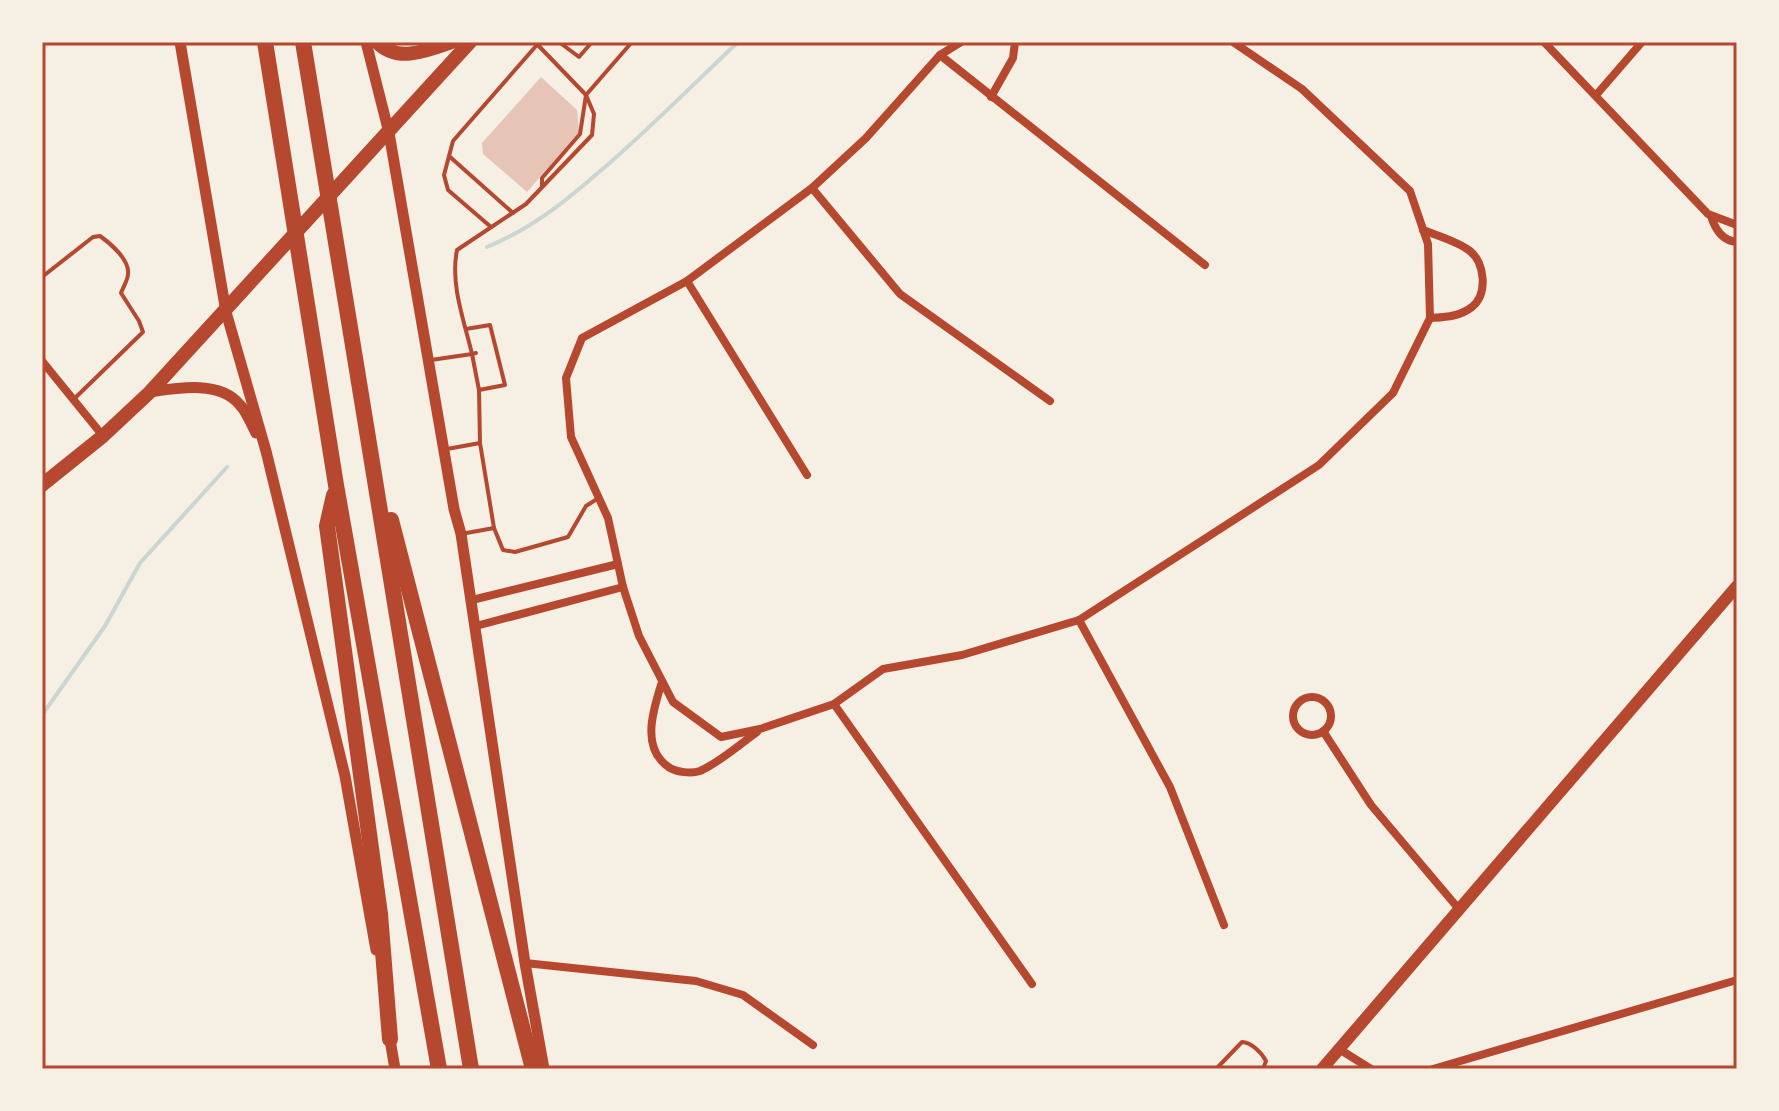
<svg xmlns="http://www.w3.org/2000/svg" width="1779" height="1111" viewBox="0 0 1779 1111" font-family="Lato,sans-serif">
  <rect width="100%" height="100%" fill="#f6efe4"/>
  <g fill="none" stroke-linecap="round" stroke-linejoin="round">
    <g stroke="#c9d6d2" stroke-width="4">
      <path d="M 487,247 C 536,227 573,195 613,160 C 656,122 696,82 738,42"/>
      <polyline points="42,715 105,626 140,563 227,467"/>
    </g>
  </g>
  <polygon fill="#e6c5b7" points="541,77 577,110 579,132 527,192 483,154 482,143"/>
  <g fill="none" stroke-linecap="round" stroke-linejoin="round">
    <g stroke="#b5482f" stroke-width="4">
      <polyline points="559,42 579,57 592,42"/>
      <polyline points="449,156 513,213"/>
      <polyline points="542,186 542,178 580,134 586,95 632,42"/>
      <polyline points="491,227 448,190 444,175 453,141 536,46"/>
      <path d="M 42,277 L 93,237 L 100,236 C 110,243 130,260 128,274 C 128,280 123,287 121,293 L 139,321 L 143,332 L 75,398"/>
      <polyline points="466,329 490,325 505,385 479,390 472,354 476,353"/>
      <path d="M 431,360 L 472,354 C 464,320 450,284 457,250 L 526,204 L 592,135 L 594,114 L 586,95 L 535,42"/>
      <polyline points="479,390 480,443"/>
      <polyline points="447,449 480,443 494,528 503,550 515,552 568,537 586,506 597,499"/>
      <polyline points="461,534 494,528"/>
      <path d="M 1216,1069 L 1242,1042 C 1251,1042 1262,1053 1266,1061 L 1263,1069"/>
    </g>
    <g stroke="#b5482f" stroke-width="8">
      <polyline points="961,42 940,55 866,138 812,188 687,281 582,338 566,378 571,437 608,518 623,587 639,636 673,702 721,737 760,729 834,704 883,669 962,655 1079,620 1319,465 1393,393 1430,318 1428,244 1410,191 1302,89 1233,42"/>
      <polyline points="1544,42 1708,214 1737,225"/>
      <polyline points="940,55 1205,265"/>
      <polyline points="1597,94 1642,42"/>
      <polyline points="991,97 1013,58 1015,42"/>
      <polyline points="812,188 900,294 1050,401"/>
      <path d="M 1711,216 C 1715,229 1722,241 1737,242"/>
      <path d="M 1423,230 C 1438,236 1457,241 1470,251 C 1485,263 1488,294 1472,307 C 1459,317 1445,317 1430,318"/>
      <polyline points="687,281 807,475"/>
      <polyline points="42,361 103,436"/>
      <polyline points="472,600 618,564"/>
      <polyline points="1079,620 1170,787 1224,925"/>
      <polyline points="476,626 623,587"/>
      <path d="M 662,682 C 653,710 640,749 670,768 C 677,772 691,774 700,771 C 720,762 739,745 757,732"/>
      <circle cx="1312" cy="716" r="19"/>
      <polyline points="834,704 1032,984"/>
      <polyline points="1323,731 1371,805 1458,908"/>
      <polyline points="525,963 696,981 743,995 813,1045"/>
      <polyline points="1339,1049 1371,1069"/>
      <polyline points="1433,1069 1737,980"/>
    </g>
    <g stroke="#b5482f" stroke-width="11">
      <polyline points="180,42 226,312 266,451 345,776 376,950"/>
      <polyline points="366,42 389,133 454,509 461,534 525,963 544,1069"/>
      <path d="M 150,392 C 177,388 220,380 240,405 C 247,412 251,424 256,433"/>
      <polyline points="389,1034 395,1069"/>
    </g>
    <polyline stroke="#b5482f" stroke-width="12" points="1322,1069 1737,586"/>
    <g stroke="#b5482f" stroke-width="14">
      <path d="M 377,42 C 397,64 429,50 452,42"/>
      <polyline points="42,485 103,436 150,392 470,42"/>
    </g>
    <g stroke="#b5482f" stroke-width="16">
      <polyline points="265,42 336,485 439,1069"/>
      <path d="M 303,42 C 361,384 412,727 471,1069"/>
      <polyline points="334,495 327,526 380,914 390,1039"/>
      <polyline points="391,520 533,1069"/>
    </g>
  </g>
  <rect width="1779" height="1111" fill="none" stroke="#f6efe4" stroke-width="88"/>
  <rect x="44" y="44" width="1691" height="1023" fill="none" stroke="#b5482f" stroke-width="3"/>
</svg>
